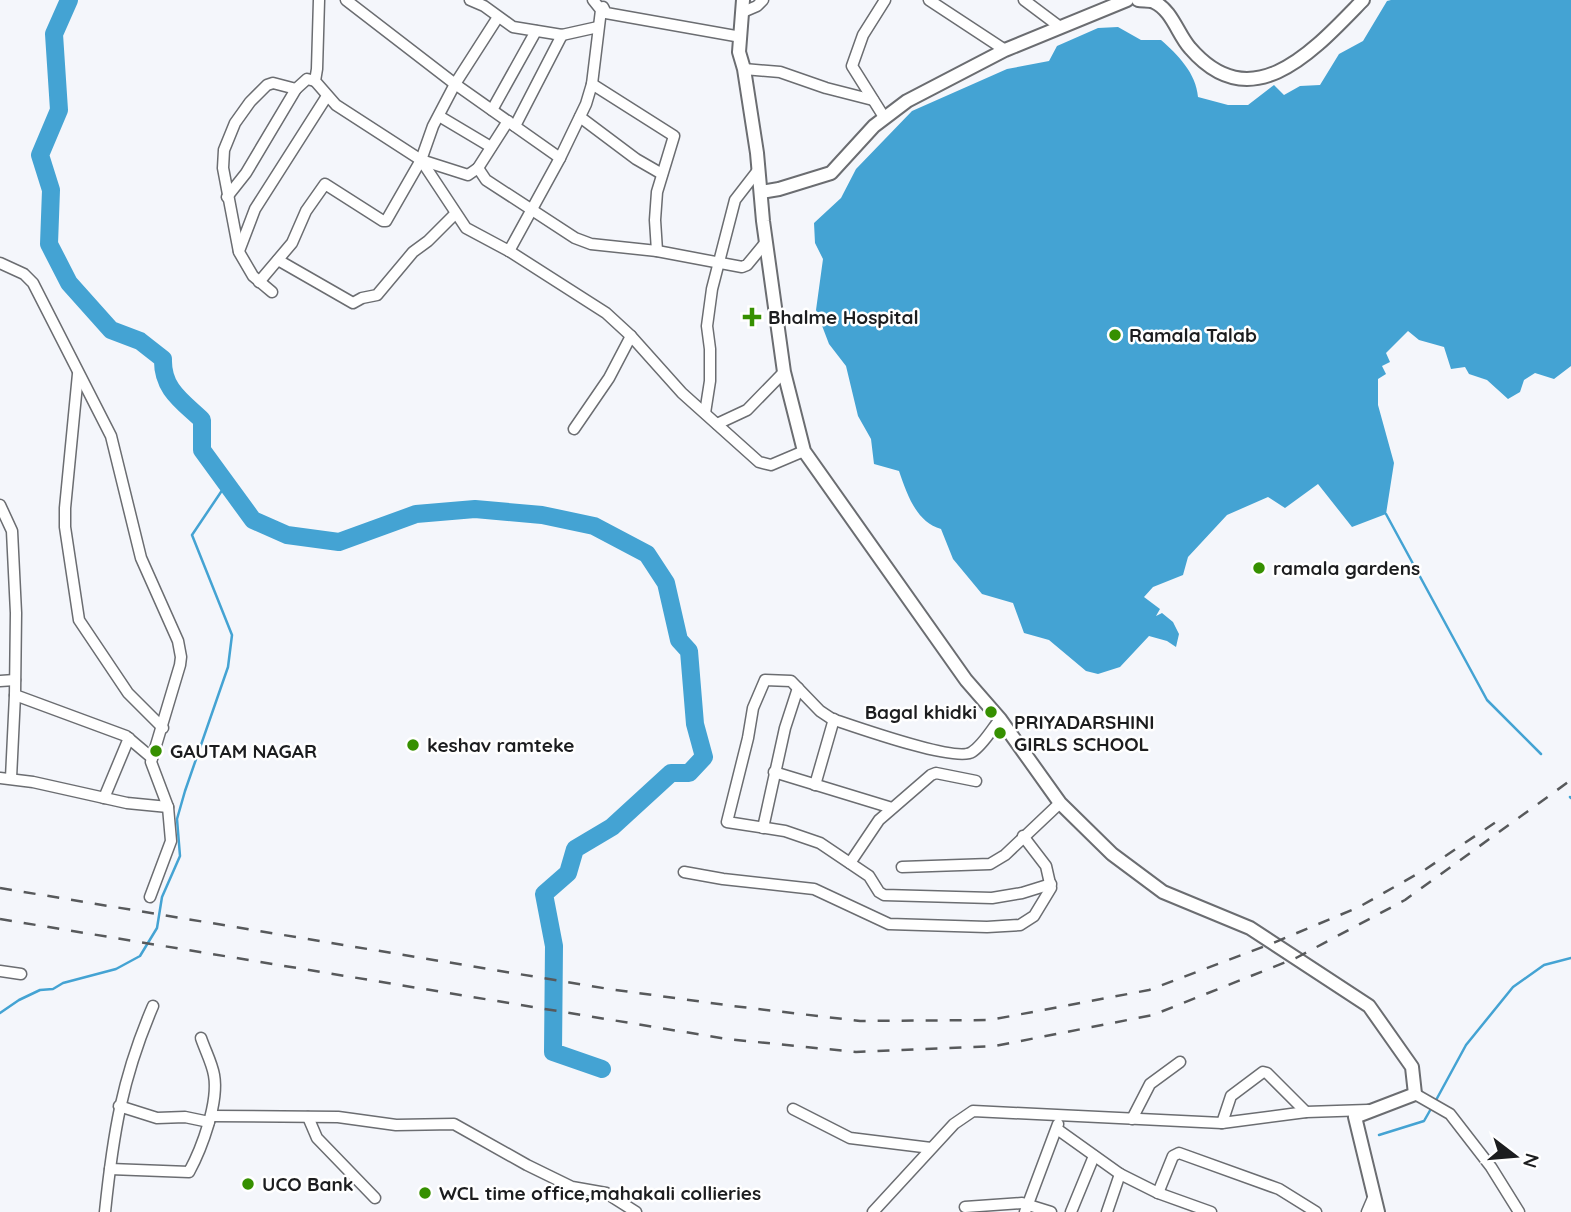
<svg xmlns="http://www.w3.org/2000/svg" width="1571" height="1212" viewBox="0 0 1571 1212" font-family="Quicksand,sans-serif">
  <rect width="100%" height="100%" fill="#f4f6fb"/>
  <path fill="#44a3d3" d="M 1391,0 L 1571,0 L 1571,366 L 1554,379 L 1535,373 L 1524,380 L 1520,392 L 1508,399 L 1487,380 L 1469,374 L 1465,367 L 1451,369 L 1444,347 L 1419,340 L 1408,331 L 1386,353 L 1390,362 L 1382,366 L 1386,374 L 1378,379 L 1378,405 L 1394,463 L 1386,514 L 1352,527 L 1318,484 L 1285,508 L 1268,497 L 1227,515 L 1188,557 L 1183,575 L 1153,587 L 1144,597 L 1160,609 L 1156,616 L 1162,613 L 1173,622 L 1179,634 L 1176,647 L 1167,641 L 1149,636 L 1120,667 L 1098,674 L 1086,671 L 1049,640 L 1024,633 L 1013,603 L 982,594 L 953,559 L 941,529 C 916,522 907,494 899,471 L 874,464 L 871,439 L 858,416 L 846,366 L 829,344 L 816,310 L 823,259 L 815,243 L 814,223 L 841,198 L 856,169 L 912,111 L 1007,69 L 1049,61 L 1057,46 L 1098,28 L 1118,27 L 1141,40 L 1161,40 C 1178,55 1196,73 1198,97 L 1228,105 L 1248,105 L 1274,85 L 1284,95 L 1300,86 L 1320,85 L 1339,54 L 1363,41 L 1387,1 Z"/>
  <g fill="none" stroke-linecap="round" stroke-linejoin="round">
    <g stroke="#44a3d3" stroke-width="2.5">
      <polyline points="1386,514 1487,700 1541,754"/>
      <polyline points="1570,797 1571,798"/>
      <polyline points="0,1013 19,1000 40,990 53,989 63,983 116,969 140,956 157,928 162,897 180,856 177,819 185,791 228,667 232,635 192,535 227,483"/>
      <polyline points="1435,1102 1466,1045 1513,987 1544,965 1571,958"/>
      <polyline points="1379,1135 1424,1121 1432,1107"/>
    </g>
    <path stroke="#44a3d3" stroke-width="18" d="M 69,0 L 54,34 L 59,110 L 40,155 L 51,190 L 49,244 L 69,283 L 111,330 L 140,341 L 163,359 C 162,389 182,401 202,420 L 202,450 L 253,520 L 287,535 L 339,542 L 416,514 L 475,509 L 542,515 L 594,526 L 647,554 L 666,583 L 679,640 L 689,651 L 695,724 L 704,757 L 689,773 L 671,773 L 612,827 L 575,849 L 568,873 L 544,894 L 554,946 L 553,1052 L 602,1069"/>
    <defs>
      <g id="minor">
        <polyline points="319,0 317,69 315,81 336,105 421,160 468,175 478,168 486,180 575,238 591,244 657,251 742,267 747,265 766,242"/>
        <polyline points="346,0 455,84 560,158"/>
        <polyline points="470,0 484,6 513,27 562,35 598,27"/>
        <polyline points="929,0 1005,50"/>
        <polyline points="1024,0 1060,27"/>
        <polyline points="603,7 606,13 741,37"/>
        <polyline points="743,12 757,6 763,0"/>
        <polyline points="744,69 780,72 826,88 873,100"/>
        <polyline points="592,84 674,136 657,192 655,220 657,251"/>
        <polyline points="492,110 536,31"/>
        <polyline points="439,116 491,147"/>
        <polyline points="580,117 636,159 662,174"/>
        <polyline points="884,117 852,66 863,35 885,0"/>
        <polyline points="515,126 562,35"/>
        <polyline points="421,160 466,228 509,251 560,158 586,104 592,84 601,10 593,0"/>
        <polyline points="478,168 508,121"/>
        <polyline points="227,197 246,173 296,89"/>
        <polyline points="239,251 255,209 327,96"/>
        <polyline points="509,251 606,313 631,336 682,393 759,462 771,465 804,451"/>
        <polyline points="278,260 353,303 362,298 377,295 413,252 428,241 455,214"/>
        <polyline points="0,263 24,274 33,283 111,436 141,558 178,641 181,657 180,665 151,762 168,807 171,841 150,897"/>
        <polyline points="259,282 292,243 306,211 325,184 383,221 386,221 421,160 433,126 455,84 498,17"/>
        <polyline points="272,292 253,276 239,252 223,168 224,150 235,123 250,102 267,85 273,83 296,89 307,79 315,81"/>
        <polyline points="78,374 65,508 65,527 79,620 128,693 163,728"/>
        <polyline points="705,413 710,381 710,349 707,326 712,289 735,200 759,169"/>
        <polyline points="717,424 747,410 784,372"/>
        <polyline points="574,429 609,378 631,336"/>
        <polyline points="0,505 12,531 16,613 15,695 126,736 152,758"/>
        <polyline points="0,681 15,680"/>
        <path d="M 1000,719 C 992,729 983,745 972,752 C 957,763 853,726 832,719 L 820,711 L 791,681 L 765,680 L 753,708 L 748,738 L 727,822 L 785,831 L 820,843 L 869,876 L 879,892 L 884,895 L 992,898 L 1022,893 L 1051,884"/>
        <polyline points="774,772 892,808"/>
        <polyline points="0,778 33,782 127,803 168,807"/>
        <polyline points="11,778 15,695"/>
        <polyline points="815,785 834,719"/>
        <polyline points="104,798 129,738"/>
        <polyline points="763,828 785,728 798,688"/>
        <polyline points="850,863 879,820 931,775 936,773 976,781"/>
        <polyline points="902,867 990,864 1005,855 1060,803"/>
        <polyline points="684,872 723,879 814,889 889,924 987,927 1020,925 1034,916 1051,888 1046,866 1023,836"/>
        <polyline points="0,971 21,974"/>
        <polyline points="1415,1094 1450,1114 1491,1167 1519,1212"/>
        <polyline points="119,1106 157,1118 185,1117 209,1122"/>
        <polyline points="793,1109 850,1138 931,1148"/>
        <polyline points="211,1116 338,1117 396,1125 454,1124 527,1165 572,1187 606,1193 636,1212"/>
        <polyline points="308,1117 317,1138 375,1198"/>
        <polyline points="1132,1119 1150,1084 1180,1062"/>
        <polyline points="1222,1123 1231,1096 1263,1072 1267,1073 1306,1112"/>
        <polyline points="1057,1129 1120,1174 1158,1193 1211,1212"/>
        <path d="M 110,1169 L 189,1172 C 202,1148 219,1102 214,1075 C 212,1063 205,1050 201,1038"/>
        <polyline points="1158,1193 1173,1156 1179,1153 1279,1189 1316,1212"/>
        <polyline points="965,1207 1022,1203 1051,1212"/>
        <path d="M 105,1212 C 113,1134 122,1078 153,1006"/>
        <polyline points="873,1212 954,1124 973,1111 1222,1123 1306,1112 1368,1110"/>
        <polyline points="1025,1212 1058,1124"/>
        <polyline points="1071,1212 1094,1156"/>
        <polyline points="1107,1212 1120,1174"/>
        <polyline points="1367,1212 1373,1198"/>
      </g>
      <g id="tertiary">
        <polyline points="743,0 739,52 744,69 757,153 763,221 784,372 804,451 966,680 1000,719 1060,803 1112,854 1163,892 1250,928 1369,1006 1412,1067 1415,1094 1355,1117 1378,1212"/>
        <path d="M 1138,0 C 1142,1 1150,0 1154,2 C 1172,10 1178,35 1190,48 C 1253,121 1316,48 1363,0"/>
        <polyline points="761,192 779,189 831,173 874,126 907,101 1005,50 1127,0"/>
      </g>
    </defs>
    <use href="#minor" stroke="#6b6d71" stroke-width="13"/>
    <use href="#tertiary" stroke="#6b6d71" stroke-width="16"/>
    <use href="#minor" stroke="#fff" stroke-width="10"/>
    <use href="#tertiary" stroke="#fff" stroke-width="12"/>
    <g stroke="#57595b" stroke-width="2.5" stroke-dasharray="12 12" stroke-linecap="butt">
      <polyline points="0,888 609,989 733,1006 860,1021 990,1020 1149,990 1273,943 1359,907 1426,869 1496,822"/>
      <polyline points="0,919 727,1039 856,1052 995,1046 1153,1015 1296,958 1405,900 1571,780"/>
    </g>
  </g>
  <g fill="#369000" stroke="#fff" stroke-width="2.5">
    <path d="M748.5 306.5h7v7h7v7h-7v7h-7v-7h-7v-7h7z"/>
    <circle cx="1115" cy="335" r="7"/>
    <circle cx="1259" cy="568" r="7"/>
    <circle cx="991" cy="712" r="7"/>
    <circle cx="1000" cy="733" r="7"/>
    <circle cx="413" cy="745" r="7"/>
    <circle cx="156" cy="751" r="7"/>
    <circle cx="248" cy="1184" r="7"/>
    <circle cx="425" cy="1193" r="7"/>
  </g>
  <g text-anchor="middle" dominant-baseline="central" stroke-width="5" stroke-linejoin="round" paint-order="stroke">
    <g font-size="19" font-weight="bold" fill="#1c1d1f" stroke="#fff" text-anchor="start">
      <text x="768" y="317">Bhalme Hospital</text>
      <text x="1129" y="335">Ramala Talab</text>
      <text x="1273" y="568">ramala gardens</text>
      <text x="977" y="712" text-anchor="end">Bagal khidki</text>
      <text x="1014" y="722">PRIYADARSHINI<tspan x="1014" dy="22">GIRLS SCHOOL</tspan></text>
      <text x="427" y="745">keshav ramteke</text>
      <text x="170" y="751">GAUTAM NAGAR</text>
      <text x="262" y="1184">UCO Bank</text>
      <text x="439" y="1193">WCL time office,mahakali collieries</text>
    </g>
  </g>
  <g transform="translate(1515 1156) rotate(106)" stroke="#ffffff" stroke-width="5" paint-order="stroke">
  <path d="M0-5L12 26L0 18L-12 26Z" fill="#1c1d1f"/>
  <text y="-10" font-size="19" font-weight="bold" text-anchor="middle" fill="#1c1d1f">N</text>
  </g>
</svg>
